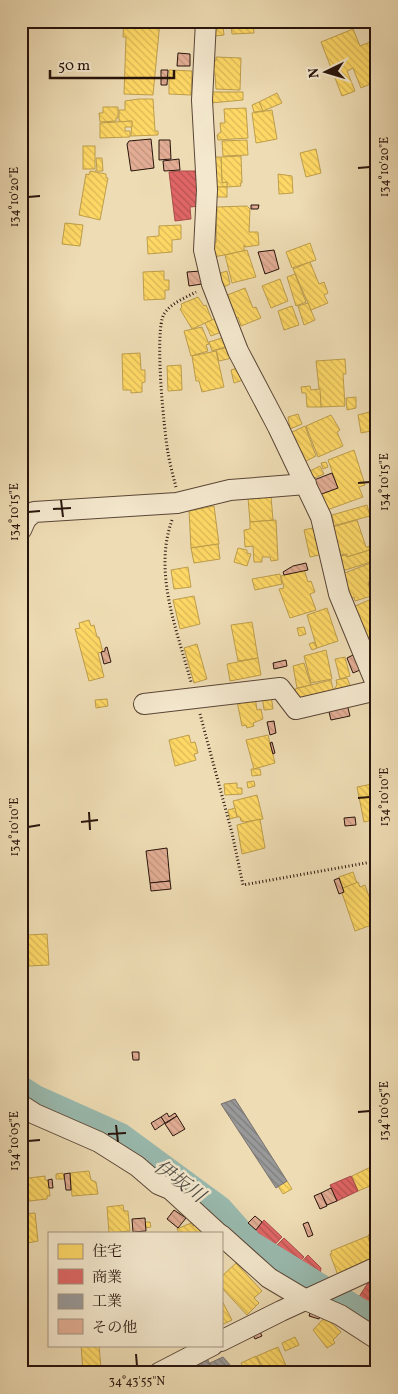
<svg xmlns="http://www.w3.org/2000/svg" width="398" height="1394" viewBox="0 0 398 1394" font-family="Vollkorn,'Noto Serif JP',serif">
  <defs>
    <pattern id="homes-back-hatch" width="6" height="6" patternUnits="userSpaceOnUse" patternTransform="scale(1.25)"><rect width="6" height="6" fill="#ffd966"/><path d="M-1 5l2 2M0 0l6 6M5-1l2 2" fill="none" stroke="#dbb957"/></pattern>
    <pattern id="shops-back-hatch" width="6" height="6" patternUnits="userSpaceOnUse" patternTransform="scale(1.25)"><rect width="6" height="6" fill="#e06666"/><path d="M-1 5l2 2M0 0l6 6M5-1l2 2" fill="none" stroke="#b65352"/></pattern>
    <pattern id="industry-back-hatch" width="6" height="6" patternUnits="userSpaceOnUse" patternTransform="scale(1.25)"><rect width="6" height="6" fill="#999"/><path d="M-1 5l2 2M0 0l6 6M5-1l2 2" fill="none" stroke="#7d7c7b"/></pattern>
    <pattern id="building-back-hatch" width="6" height="6" patternUnits="userSpaceOnUse" patternTransform="scale(1.25)"><rect width="6" height="6" fill="#e2ad94"/><path d="M-1 5l2 2M0 0l6 6M5-1l2 2" fill="none" stroke="#c2947e"/></pattern>
  </defs>
  <rect width="100%" height="100%" fill="#eedcb4"/>
  <filter id="stains"><feTurbulence type="fractalNoise" baseFrequency=".004" numOctaves="4"/><feColorMatrix values="0 0 0 0 .2 0 0 0 0 .09 0 0 0 0 .02 0 0 0 .5 -.17"/></filter>
  <radialGradient id="worn" r=".72"><stop offset=".6" stop-color="#630" stop-opacity="0"/><stop offset="1" stop-color="#630" stop-opacity=".3"/></radialGradient>
  <g fill="url(#homes-back-hatch)" stroke="#be9e4b">
    <polygon points="124,21 160,21 153,95 124,94 126,37 123,37"/>
    <polygon points="221,21 253,21 254,33 232,34 231,25 223,26"/>
    <polygon points="223,27 224,35 214,36 213,28"/>
    <polygon points="353,29 360,46 370,42 373,50 376,49 377,81 361,88 353,68 347,71 355,91 342,96 321,42"/>
    <polygon points="216,57 241,58 240,90 216,89 215,74 210,74 210,61 216,61"/>
    <polygon points="169,70 192,71 191,95 169,94"/>
    <polygon points="209,92 243,92 243,100 210,103"/>
    <polygon points="277,93 282,103 263,111 259,102"/>
    <polygon points="139,99 153,99 155,131 158,131 158,135 131,136 132,121 119,122 119,110 125,110 125,101"/>
    <polygon points="259,102 263,111 254,112 252,105"/>
    <polygon points="103,107 118,107 118,118 116,118 116,121 100,122 99,113 103,113"/>
    <polygon points="246,108 248,138 218,140 217,135 221,132 220,123 225,123 224,109"/>
    <polygon points="272,110 277,139 256,143 252,113"/>
    <polygon points="132,121 132,127 125,127 125,131 130,131 130,137 100,138 100,123"/>
    <polygon points="247,140 248,155 223,156 222,141"/>
    <rect x="83" y="146" width="12" height="23"/>
    <polygon points="316,149 321,173 306,177 300,153"/>
    <polygon points="241,156 242,183 240,183 241,186 227,187 227,182 222,183 221,157"/>
    <polygon points="210,157 221,157 222,183 227,182 227,187 211,187"/>
    <polygon points="96,158 102,158 103,171 95,171 97,170"/>
    <polygon points="90,171 106,174 106,178 108,178 100,220 79,215 86,174 89,175"/>
    <polygon points="278,174 292,176 293,193 279,194"/>
    <rect x="211" y="187" width="16" height="10"/>
    <polygon points="247,206 250,209 249,232 258,232 259,245 245,247 244,245 244,251 214,257 213,243 216,243 217,207"/>
    <polygon points="65,223 83,225 80,246 62,244"/>
    <polygon points="181,225 181,239 172,240 172,252 148,254 147,237 159,236 159,226"/>
    <polygon points="310,243 316,260 292,268 286,252"/>
    <polygon points="247,250 256,277 232,283 225,255"/>
    <polygon points="310,262 319,284 324,282 328,293 324,295 328,303 311,310 293,269"/>
    <polygon points="164,271 164,280 169,280 169,290 165,290 165,299 144,300 143,272"/>
    <polygon points="227,271 230,284 220,289 217,274"/>
    <polygon points="295,274 306,302 296,306 287,277"/>
    <polygon points="280,279 288,301 271,308 262,286"/>
    <polygon points="245,288 253,308 256,307 261,318 241,326 238,317 234,319 225,296"/>
    <polygon points="198,297 204,306 206,305 212,320 192,329 180,309 182,307 181,304"/>
    <polygon points="308,303 315,320 304,325 298,306"/>
    <polygon points="292,306 299,325 284,330 278,311"/>
    <polygon points="219,317 224,331 211,336 205,323"/>
    <polygon points="202,327 209,344 206,345 208,351 191,356 184,331"/>
    <polygon points="225,337 228,346 212,351 209,342"/>
    <polygon points="229,347 232,358 219,361 216,350"/>
    <polygon points="216,351 224,387 202,392 199,381 196,381 192,356"/>
    <polygon points="140,353 141,370 145,370 145,382 142,383 142,392 131,393 131,390 123,390 122,354"/>
    <polygon points="345,359 346,374 343,374 345,406 321,407 316,361"/>
    <polygon points="181,365 182,390 168,391 167,366"/>
    <polygon points="240,367 243,380 234,383 231,370"/>
    <polygon points="310,386 311,390 320,389 321,407 307,407 306,393 302,393 301,387"/>
    <polygon points="356,397 356,408 347,410 346,398"/>
    <polygon points="373,411 376,430 361,433 358,415"/>
    <polygon points="298,414 302,424 290,429 288,417"/>
    <polygon points="331,415 340,430 337,432 343,446 318,457 306,426"/>
    <polygon points="305,426 316,456 300,464 286,435"/>
    <polygon points="354,450 365,485 359,487 363,497 327,510 321,494 338,488 328,460"/>
    <polygon points="326,462 328,467 323,469 321,463"/>
    <polygon points="320,466 324,474 310,480 306,473"/>
    <polygon points="377,477 377,487 375,488 371,483"/>
    <polygon points="271,496 273,520 250,522 248,498"/>
    <polygon points="367,505 370,516 329,527 328,524 334,522 332,515"/>
    <polygon points="214,506 219,544 191,548 189,511"/>
    <polygon points="276,520 278,560 271,561 270,557 262,557 262,562 254,562 253,546 245,547 244,530 250,529 250,522"/>
    <polygon points="357,520 366,547 372,546 373,549 347,557 347,554 335,556 329,528"/>
    <polygon points="317,527 323,554 310,557 304,530"/>
    <polygon points="218,544 220,559 194,563 191,548"/>
    <polygon points="238,548 247,550 247,553 251,554 247,566 234,562"/>
    <polygon points="373,549 377,558 374,561 339,572 335,557 346,555 347,557"/>
    <polygon points="373,562 377,580 368,582 371,596 355,601 354,597 350,598 342,574"/>
    <polygon points="188,567 191,587 174,589 171,570"/>
    <polygon points="304,569 308,582 311,581 315,592 310,594 316,610 290,618 279,589 284,588 281,576"/>
    <polygon points="280,574 282,584 255,590 252,579"/>
    <polygon points="194,596 200,624 180,629 173,600"/>
    <polygon points="376,597 377,637 364,643 353,607"/>
    <polygon points="327,608 338,641 317,648 307,615"/>
    <polygon points="89,620 91,626 94,625 97,637 99,637 103,652 98,653 104,677 89,681 75,629 80,628 79,623"/>
    <polygon points="252,622 258,658 238,661 231,625"/>
    <polygon points="304,627 306,634 299,636 297,628"/>
    <polygon points="314,642 317,648 312,650 309,644"/>
    <polygon points="197,644 207,679 194,683 184,648"/>
    <polygon points="326,650 332,679 311,683 304,656"/>
    <polygon points="345,657 350,676 340,679 335,659"/>
    <polygon points="258,658 261,675 230,681 227,664"/>
    <polygon points="304,663 311,685 297,688 293,666"/>
    <polygon points="347,678 352,690 335,693 334,689 337,685 336,680"/>
    <polygon points="331,680 334,694 298,702 295,689"/>
    <polygon points="271,695 273,709 264,710 262,696"/>
    <polygon points="255,697 257,710 261,709 263,719 253,723 254,726 247,728 246,725 242,726 237,701"/>
    <polygon points="107,699 108,706 96,708 95,700"/>
    <polygon points="189,735 191,743 195,742 198,753 194,754 196,760 175,766 169,740"/>
    <polygon points="268,735 275,763 254,769 246,740"/>
    <polygon points="251,769 260,769 261,775 252,776"/>
    <polygon points="254,781 255,786 248,788 247,782"/>
    <polygon points="237,783 237,788 242,788 242,794 225,795 224,784"/>
    <polygon points="377,783 377,819 364,822 357,787"/>
    <polygon points="257,795 263,819 244,822 241,821 240,817 237,817 233,801"/>
    <polygon points="235,808 237,817 230,819 228,810"/>
    <polygon points="260,819 265,848 242,854 237,825"/>
    <polygon points="353,872 357,883 343,888 339,877"/>
    <polygon points="358,882 360,887 365,885 371,902 377,900 377,913 374,914 377,923 355,931 342,893 344,892 343,888"/>
    <polygon points="47,934 49,965 29,966 27,935"/>
    <polygon points="21,942 26,942 28,960 21,961"/>
    <polygon points="377,1164 377,1183 358,1191 352,1176"/>
    <polygon points="89,1171 91,1180 96,1182 98,1194 72,1196 70,1173"/>
    <polygon points="63,1173 64,1179 56,1179 56,1174"/>
    <polygon points="45,1176 45,1180 48,1180 50,1196 47,1196 47,1199 21,1202 21,1179"/>
    <polygon points="287,1181 292,1189 283,1194 278,1186"/>
    <polygon points="123,1205 124,1211 128,1211 130,1231 109,1233 107,1207"/>
    <polygon points="35,1213 38,1241 22,1244 21,1214"/>
    <polygon points="145,1222 150,1222 151,1227 146,1228"/>
    <polygon points="191,1223 193,1226 198,1224 202,1233 179,1233 177,1229"/>
    <polygon points="377,1231 377,1243 368,1235"/>
    <polygon points="368,1236 369,1241 372,1239 377,1251 377,1263 339,1278 330,1254 332,1253 331,1251"/>
    <polygon points="236,1263 262,1291 254,1298 259,1303 247,1315 221,1287 221,1277"/>
    <polygon points="221,1299 232,1320 221,1325"/>
    <polygon points="325,1317 341,1332 333,1340 335,1343 327,1348 313,1330"/>
    <polygon points="295,1337 299,1345 285,1351 282,1343"/>
    <polygon points="81,1345 99,1345 101,1369 83,1371"/>
    <polygon points="278,1347 287,1368 289,1367 292,1373 265,1373 257,1356"/>
    <polygon points="256,1356 264,1373 246,1373 241,1363"/>
  </g>
  <g fill="url(#shops-back-hatch)" stroke="#a94d4b">
    <polygon points="180,171 195,171 196,179 200,179 201,206 190,207 191,219 175,221 169,172"/>
    <polygon points="351,1176 358,1191 337,1201 330,1185"/>
    <polygon points="264,1220 282,1237 269,1251 251,1235"/>
    <polygon points="284,1238 304,1257 295,1267 273,1249"/>
    <polygon points="308,1255 321,1268 319,1282 295,1269"/>
    <polygon points="371,1278 377,1280 377,1310 357,1300"/>
  </g>
  <g fill="url(#industry-back-hatch)" stroke="#77716f">
    <polygon points="235,1099 287,1181 276,1188 221,1104"/>
    <polygon points="223,1357 231,1366 215,1373 210,1363"/>
    <polygon points="207,1358 214,1373 177,1373"/>
  </g>
  <g fill="none" stroke-linecap="round" stroke-linejoin="round">
    <polyline stroke="#99bbb0" stroke-width="30" points="21,1091 35,1100 120,1138 218,1210 249,1245 359,1313 377,1321"/>
  </g>
  <g fill="url(#building-back-hatch)" stroke="#28140c">
    <polygon points="178,53 190,54 190,66 177,66"/>
    <polygon points="161,70 168,70 167,85 161,85"/>
    <polygon points="151,139 154,168 131,171 127,144 129,141"/>
    <polygon points="159,140 170,140 171,159 159,160"/>
    <polygon points="179,159 180,170 164,171 163,161"/>
    <polygon points="251,205 259,205 258,209 251,209"/>
    <polygon points="274,250 279,269 265,274 258,252"/>
    <polygon points="201,271 202,284 189,286 187,272"/>
    <polygon points="332,473 338,488 319,495 314,480"/>
    <polygon points="306,563 308,570 284,575 283,572 293,566"/>
    <polygon points="107,647 111,662 104,664 101,652 105,651 105,648"/>
    <polygon points="353,655 360,670 353,673 347,658"/>
    <polygon points="286,660 287,666 274,669 273,663"/>
    <polygon points="347,704 350,716 331,720 328,708"/>
    <polygon points="274,721 276,733 270,735 267,722"/>
    <polygon points="272,742 275,753 273,754 270,743"/>
    <polygon points="355,817 356,825 345,826 344,818"/>
    <polygon points="167,848 170,881 150,883 146,851"/>
    <polygon points="339,878 344,892 339,894 334,880"/>
    <polygon points="170,881 171,889 151,891 150,883"/>
    <polygon points="132,1052 139,1052 139,1060 133,1060"/>
    <polygon points="167,1113 169,1117 175,1113 177,1116 165,1123 161,1117"/>
    <polygon points="177,1116 185,1129 173,1136 165,1124"/>
    <polygon points="161,1117 165,1123 155,1130 151,1123"/>
    <polygon points="70,1173 71,1190 66,1190 64,1174"/>
    <polygon points="52,1179 53,1188 49,1188 48,1180"/>
    <polygon points="331,1188 337,1201 327,1205 321,1193"/>
    <polygon points="321,1193 327,1206 320,1209 314,1196"/>
    <polygon points="174,1210 186,1218 178,1228 167,1219"/>
    <polygon points="255,1216 262,1222 256,1230 248,1223"/>
    <polygon points="145,1218 146,1231 133,1232 132,1219"/>
    <polygon points="308,1222 313,1235 308,1237 303,1224"/>
    <polygon points="311,1310 321,1313 319,1319 309,1316"/>
    <polygon points="260,1332 262,1336 255,1339 253,1335"/>
  </g>
  <g fill="none" stroke-linecap="round" stroke-linejoin="round">
    <defs>
      <g id="minor">
        <polyline points="206,21 202,100 207,190 204,250 212,284 238,351 278,427 321,517 339,594 377,686"/>
        <polyline points="21,530 26,519 34,512 177,503 230,490 306,484"/>
        <polyline points="144,704 280,688 296,709 377,690"/>
        <polyline points="21,1105 35,1114 99,1142 137,1166 158,1184 170,1189 218,1233"/>
        <polyline points="221,1235 269,1278 306,1300 340,1315 377,1339"/>
        <polyline points="221,1341 281,1311 377,1267"/>
        <polyline points="159,1373 213,1345"/>
      </g>
    </defs>
    <use href="#minor" stroke="#5a4636" stroke-width="22"/>
    <g stroke="#28140c" stroke-width="3" stroke-dasharray="1 2.5" stroke-linecap="butt">
      <path d="M 176,487 C 173,476 170,464 168,453 C 164,430 154,331 164,314 C 171,303 185,298 196,292"/>
      <path d="M 172,520 C 153,573 177,630 191,682"/>
      <polyline points="200,714 232,833 243,885 377,861"/>
    </g>
    <use href="#minor" stroke="#f4e8ce" stroke-width="20"/>
  </g>
  <path fill="none" stroke="#28140c" stroke-width="2" d="M 358,168 L 370,167M 28,197 L 40,196M 358,483 L 370,482M 61,500 L 63,517M 53,509 L 71,508M 28,512 L 40,511M 358,798 L 370,797M 89,812 L 90,830M 81,822 L 98,820M 28,827 L 40,825M 358,1112 L 370,1111M 116,1125 L 118,1142M 108,1134 L 126,1133M 28,1141 L 40,1140M 136,1354 L 137,1366"/>
  <g text-anchor="middle" dominant-baseline="central" stroke-width="5" stroke-linejoin="round" paint-order="stroke">
    <g font-size="19" font-style="italic" fill="#504e45" stroke="#f4e8ce">
      <text transform="translate(179 1182) rotate(36)">伊坂川</text>
    </g>
  </g>
  <rect width="398" height="1394" fill="none" stroke="#eedcb4" stroke-width="55"/>
  <rect x="48" y="1232" width="175" height="115" fill="#f4e8ce" stroke="#a29380"/>
  <rect x="58" y="1244" width="25" height="15" fill="#ffd966" stroke="#a29380"/>
  <text x="92" y="1256" font-size="15" fill="#28140c">住宅</text>
  <rect x="58" y="1269" width="25" height="15" fill="#e06666" stroke="#a29380"/>
  <text x="92" y="1282" font-size="15" fill="#28140c">商業</text>
  <rect x="58" y="1294" width="25" height="15" fill="#999999" stroke="#a29380"/>
  <text x="92" y="1306" font-size="15" fill="#28140c">工業</text>
  <rect x="58" y="1319" width="25" height="15" fill="#e2ad94" stroke="#a29380"/>
  <text x="92" y="1332" font-size="15" fill="#28140c">その他</text>
  <g transform="translate(326 72) rotate(265)" stroke="#f4e8ce" stroke-width="4" paint-order="stroke">
  <path d="M0-4L9 19L0 12L-9 19Z" fill="#28140c"/>
  <text y="-8" font-size="14" font-weight="bold" text-anchor="middle" fill="#28140c">N</text>
  </g>
  <path d="M50 70v8h124v-8" fill="none" stroke="#28140c" stroke-width="2.5"/>
  <text x="58" y="70" font-size="15" fill="#28140c" stroke="#f4e8ce" stroke-width="4" paint-order="stroke">50 m</text>
  <rect x="28" y="28" width="342" height="1338" fill="none" stroke="#28140c" stroke-width="2"/>
  <g font-size="12" text-anchor="middle" fill="#28140c">
    <text transform="translate(384 167) rotate(-90)" y="4">134°10'20"E</text>
    <text transform="translate(14 197) rotate(-90)" y="4">134°10'20"E</text>
    <text transform="translate(384 482) rotate(-90)" y="4">134°10'15"E</text>
    <text transform="translate(14 512) rotate(-90)" y="4">134°10'15"E</text>
    <text transform="translate(384 797) rotate(-90)" y="4">134°10'10"E</text>
    <text transform="translate(14 827) rotate(-90)" y="4">134°10'10"E</text>
    <text transform="translate(384 1111) rotate(-90)" y="4">134°10'05"E</text>
    <text transform="translate(14 1141) rotate(-90)" y="4">134°10'05"E</text>
    <text x="137" y="1385">34°43'55"N</text>
  </g>
  <rect width="100%" height="100%" filter="url(#stains)"/>
  <rect width="100%" height="100%" fill="url(#worn)"/>
</svg>
